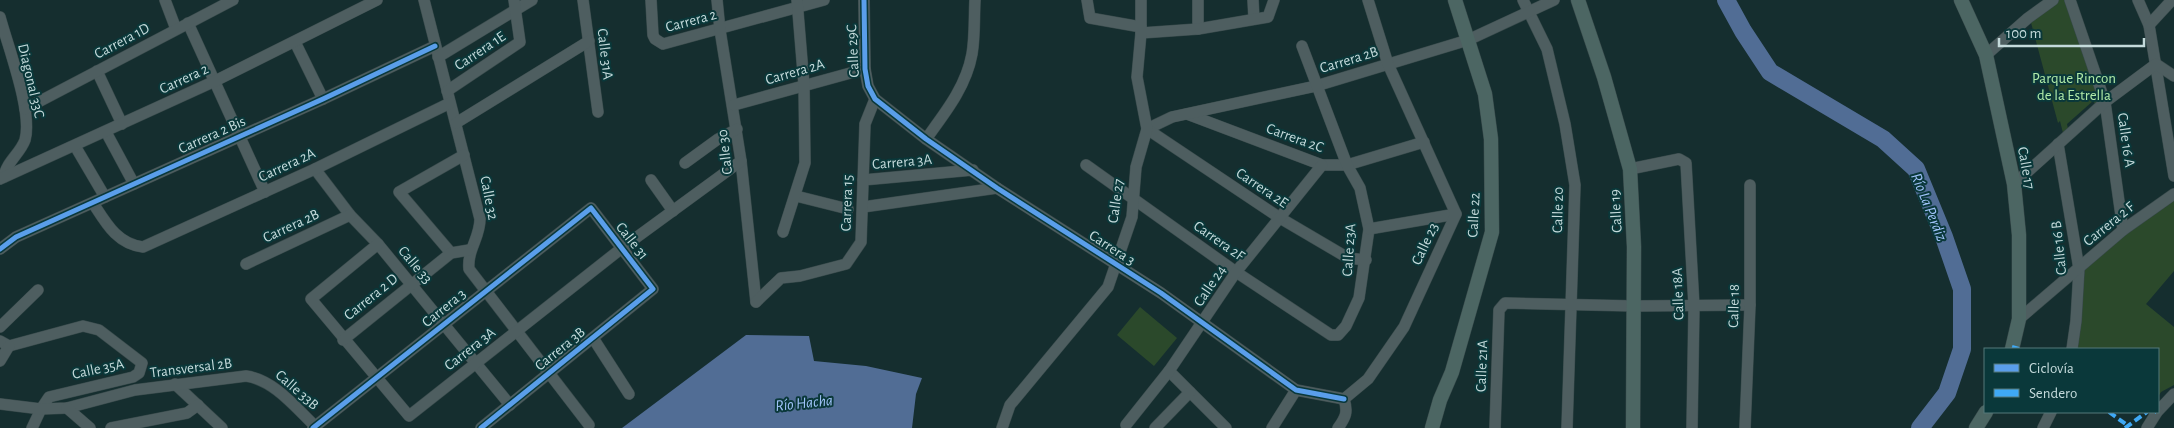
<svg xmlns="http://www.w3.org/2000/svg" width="2174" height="428" viewBox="0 0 2174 428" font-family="'Alegreya Sans',sans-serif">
  <rect width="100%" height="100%" fill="#152e2f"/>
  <g fill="#2b492b">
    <polygon points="2059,0 2066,0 2103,100 2096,105 2093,101 2067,124 2068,129 2063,133 2060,121 2058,123 2030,19"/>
    <polygon points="2174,199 2174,271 2146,304 2174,327 2174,385 2161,392 2158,397 2158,349 2075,349 2082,269 2125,233"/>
    <polygon points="1140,307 1177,338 1154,366 1117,335"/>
  </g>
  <polygon fill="#516d95" points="746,335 809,336 814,361 866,366 922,378 916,394 912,428 622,428"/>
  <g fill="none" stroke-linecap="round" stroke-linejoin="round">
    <polyline stroke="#516d95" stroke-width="18" points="1726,0 1743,31 1770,72 1883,139 1916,169 1944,237 1962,289 1962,349 1947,393 1920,428"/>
    <defs>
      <g id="minor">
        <polyline points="165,0 176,29"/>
        <path d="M 424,0 L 480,219 C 480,238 467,250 469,269 L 589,425"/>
        <polyline points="583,0 598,112"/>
        <polyline points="651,0 653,35 655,39 663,44 824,0"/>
        <polyline points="717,0 720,30 741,161 756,302"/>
        <polyline points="864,0 865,69 868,86 875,99 926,139 997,188 1161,293 1296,390 1344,399"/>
        <polyline points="1087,0 1090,18 1141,27"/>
        <polyline points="1198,0 1198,29"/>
        <polyline points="1253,0 1254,19"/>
        <polyline points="1523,0 1547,49 1565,124 1575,185 1567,428"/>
        <polyline points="2070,0 2105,102 2123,230"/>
        <polyline points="2138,0 2149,25 2174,176"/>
        <path d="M 0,17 C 8,47 33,112 25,140 C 20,154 6,162 4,177"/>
        <polyline points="188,23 265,192"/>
        <polyline points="2149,25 2172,0"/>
        <polyline points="1141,33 1198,29 1268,17 1274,0"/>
        <polyline points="295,42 323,99"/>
        <polyline points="1986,55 2028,18 2053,0"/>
        <polyline points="438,57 532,0"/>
        <polyline points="97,71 122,124"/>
        <polyline points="447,91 520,42 514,0"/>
        <polyline points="734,105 865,69"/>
        <polyline points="25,109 233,0"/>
        <polyline points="1187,114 1322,165 1347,165 1424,142"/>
        <polyline points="456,123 589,41"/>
        <polyline points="1147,129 1172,117 1316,86 1468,40 1554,0"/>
        <polyline points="1147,129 1280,218 1348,258 1366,260"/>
        <polyline points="106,132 134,184"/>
        <path d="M 926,139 C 945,113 966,87 972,54 C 975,37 974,18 975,0"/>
        <polyline points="2058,144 2079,269 2076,321 2072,349"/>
        <polyline points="75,146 105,197"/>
        <polyline points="685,163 718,139 737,129"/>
        <polyline points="1086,165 1236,272 1331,335 1338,335 1346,326 1359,298 1369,229 1360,188 1347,165 1302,46"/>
        <polyline points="315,169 350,215 378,244 510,405"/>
        <polyline points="1630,169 1679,159 1686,163 1694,306 1692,428"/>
        <polyline points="0,179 215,81 377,0"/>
        <polyline points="651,180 673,211"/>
        <polyline points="863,180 973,170"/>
        <polyline points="2014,184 2105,102 2156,64 2174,76"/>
        <polyline points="796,196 848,209"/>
        <path d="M 93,203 C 106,223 117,244 143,247 L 315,169 L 450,103"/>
        <polyline points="863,207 997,188"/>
        <polyline points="1369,229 1456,214"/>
        <polyline points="783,232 805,163 804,85 797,0"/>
        <polyline points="378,244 311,299 409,416 622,248 741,161"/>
        <polyline points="0,249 16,237 323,99 435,46"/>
        <polyline points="451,253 399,192 464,155"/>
        <polyline points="246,264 350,215"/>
        <polyline points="756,302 781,278 800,276 846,264 861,242 865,124 875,99"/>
        <polyline points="2019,319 2123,230 2174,194"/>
        <polyline points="0,327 38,290"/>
        <polyline points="593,338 629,394"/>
        <polyline points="343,340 451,253 469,250"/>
        <polyline points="0,341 9,346 83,326 99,330 142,363 139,373 133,377 49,397 41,409 32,428"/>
        <polyline points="0,361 9,346"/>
        <polyline points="1169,371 1226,428"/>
        <polyline points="175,384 222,428"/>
        <polyline points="1344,399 1368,379 1404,327 1456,214 1388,64 1368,0"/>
        <path d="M 0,404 L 41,409 L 67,408 L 135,390 L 246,376 C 274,380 295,407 315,426"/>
        <polyline points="67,408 90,428"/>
        <polyline points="2158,411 2174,394"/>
        <polyline points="1126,425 1169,371 1236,272 1322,165"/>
        <polyline points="111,428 187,413 198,405"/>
        <polyline points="313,428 591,208 653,289 481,428"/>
        <polyline points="1002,428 1010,405 1108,287 1132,217 1136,167 1147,129 1137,77 1141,33 1141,0"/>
        <polyline points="1155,428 1190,392"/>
        <polyline points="1272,428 1296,390"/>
        <path d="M 1338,428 C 1346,417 1348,412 1344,399"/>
        <polyline points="1495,428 1499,310 1505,303 1635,306 1750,305"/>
        <polyline points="1745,428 1750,305 1750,185"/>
        <polyline points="2043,428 2051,412"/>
        <polyline points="2147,428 2157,412"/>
      </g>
      <g id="major">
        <polyline points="1578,0 1604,77 1630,169 1634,247 1633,428"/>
        <polyline points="1961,0 1986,55 2014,184 2019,235 2019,319 2012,349"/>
        <polyline points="1432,428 1440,400 1452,372 1492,232 1491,139 1485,94 1455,0"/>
        <polyline points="1976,428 1986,412"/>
      </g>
    </defs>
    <use href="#minor" stroke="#37494a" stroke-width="12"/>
    <use href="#major" stroke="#37494a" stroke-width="15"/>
    <use href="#minor" stroke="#4e5e60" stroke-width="11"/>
    <use href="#major" stroke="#4c6663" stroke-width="14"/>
    <g stroke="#3fa9f5" stroke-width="4" stroke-dasharray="8 4" stroke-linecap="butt">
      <polyline points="2012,347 2019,349"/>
      <polyline points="2109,412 2127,425"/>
      <polyline points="2155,412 2156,412"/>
      <polyline points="2125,428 2147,412"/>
    </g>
    <defs>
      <g id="cycleway">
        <polyline points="864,0 865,69 868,86 875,99 926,139 997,188 1161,293 1296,390 1344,399"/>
        <polyline points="0,249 16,237 323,99 435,46"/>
        <polyline points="313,428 591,208 653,289 481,428"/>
      </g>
    </defs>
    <use href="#cycleway" stroke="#0a383a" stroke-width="8"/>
    <use href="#cycleway" stroke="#5a9eea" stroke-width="5"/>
  </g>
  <g text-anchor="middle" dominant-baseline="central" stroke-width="4" stroke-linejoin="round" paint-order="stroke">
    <g font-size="15" fill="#c4dadb" stroke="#0a383a">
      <text transform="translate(691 21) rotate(-15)">Carrera 2</text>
      <text transform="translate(122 41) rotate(-28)">Carrera 1D</text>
      <text transform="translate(480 51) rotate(-34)">Carrera 1E</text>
      <text transform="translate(853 51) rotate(-93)">Calle 29C</text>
      <text transform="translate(605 54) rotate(83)">Calle 31A</text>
      <text transform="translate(1349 60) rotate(-17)">Carrera 2B</text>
      <text transform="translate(795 72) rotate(-16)">Carrera 2A</text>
      <text transform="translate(184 79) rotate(-25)">Carrera 2</text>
      <text transform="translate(31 81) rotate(77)">Diagonal 33C</text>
      <text transform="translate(212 135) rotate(-24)">Carrera 2 Bis</text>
      <text transform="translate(1295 138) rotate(20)">Carrera 2C</text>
      <text transform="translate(2126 140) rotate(82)">Calle 16 A</text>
      <text transform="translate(725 152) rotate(-97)">Calle 30</text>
      <text transform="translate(902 162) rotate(-5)">Carrera 3A</text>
      <text transform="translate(287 165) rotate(-25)">Carrera 2A</text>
      <text transform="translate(2026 168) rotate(80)">Calle 17</text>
      <text transform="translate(1262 188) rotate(34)">Carrera 2E</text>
      <text transform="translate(489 198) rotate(79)">Calle 32</text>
      <text transform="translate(1116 201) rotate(-82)">Calle 27</text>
      <text transform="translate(847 203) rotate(-88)">Carrera 15</text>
      <text transform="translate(1558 210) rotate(-89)">Calle 20</text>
      <text transform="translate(1616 211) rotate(-93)">Calle 19</text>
      <text transform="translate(1474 215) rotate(-87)">Calle 22</text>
      <text transform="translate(2109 224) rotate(-39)">Carrera 2 F</text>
      <text transform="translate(291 226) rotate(-25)">Carrera 2B</text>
      <text transform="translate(632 241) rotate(52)">Calle 31</text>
      <text transform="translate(1219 241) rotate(35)">Carrera 2F</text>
      <text transform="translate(1425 244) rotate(-65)">Calle 23</text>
      <text transform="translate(1112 248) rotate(33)">Carrera 3</text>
      <text transform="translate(2059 248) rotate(-96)">Calle 16 B</text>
      <text transform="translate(1349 250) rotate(-86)">Calle 23A</text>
      <text transform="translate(415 265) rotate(50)">Calle 33</text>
      <text transform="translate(1210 286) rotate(-56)">Calle 24</text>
      <text transform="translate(1678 294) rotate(-92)">Calle 18A</text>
      <text transform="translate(371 297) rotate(-39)">Carrera 2 D</text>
      <text transform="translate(1734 306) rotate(-89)">Calle 18</text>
      <text transform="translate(444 308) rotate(-39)">Carrera 3</text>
      <text transform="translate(470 349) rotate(-38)">Carrera 3A</text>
      <text transform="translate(560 349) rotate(-39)">Carrera 3B</text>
      <text transform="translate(1482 366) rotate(-88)">Calle 21A</text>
      <text transform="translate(191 368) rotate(-7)">Transversal 2B</text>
      <text transform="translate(98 369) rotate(-12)">Calle 35A</text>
      <text transform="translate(297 390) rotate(41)">Calle 33B</text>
    </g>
    <g font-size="15" fill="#b0eaa8" stroke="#0a383a">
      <text x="2074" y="78">Parque Rincon<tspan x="2074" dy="17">de la Estrella</tspan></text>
    </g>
    <g font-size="16" font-style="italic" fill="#a0c3f9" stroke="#0a383a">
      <text transform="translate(1929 207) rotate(68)">Río La Perdiz</text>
      <text transform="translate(804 403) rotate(-6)">Río Hacha</text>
    </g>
  </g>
  <rect x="1984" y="348" width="175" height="65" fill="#0a383a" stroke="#54797a"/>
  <rect x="1994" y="364" width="25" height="8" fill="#5a9eea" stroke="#54797a"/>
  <text x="2029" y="373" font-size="15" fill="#c4dadb">Ciclovía</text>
  <rect x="1994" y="389" width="25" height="8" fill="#3fa9f5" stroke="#54797a"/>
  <text x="2029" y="398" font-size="15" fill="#c4dadb">Sendero</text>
  <path d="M1999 38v8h145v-8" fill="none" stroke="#c4dadb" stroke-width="2.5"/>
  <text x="2006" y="38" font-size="15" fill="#c4dadb" stroke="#0a383a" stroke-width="4" paint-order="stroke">100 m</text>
</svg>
